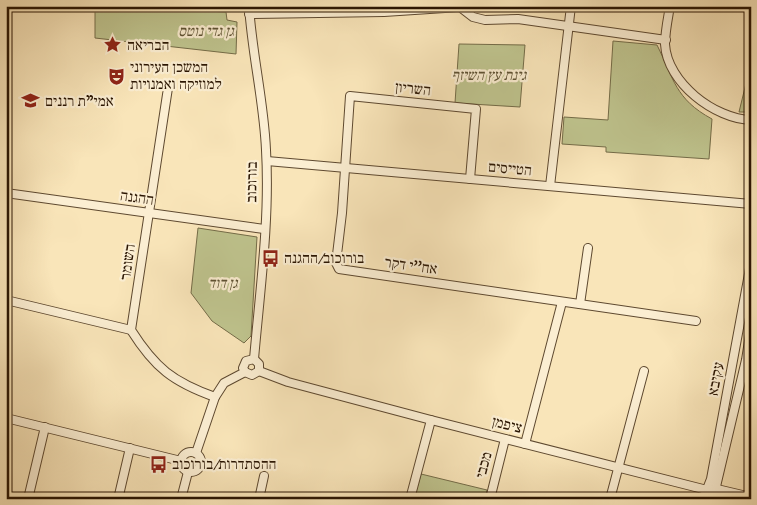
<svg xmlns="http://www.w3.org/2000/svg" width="757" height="505" viewBox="0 0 757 505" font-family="'IM FELL English','Frank Ruhl Libre',serif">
  <rect width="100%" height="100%" fill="#f9e5b9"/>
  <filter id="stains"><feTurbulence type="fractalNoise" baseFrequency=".004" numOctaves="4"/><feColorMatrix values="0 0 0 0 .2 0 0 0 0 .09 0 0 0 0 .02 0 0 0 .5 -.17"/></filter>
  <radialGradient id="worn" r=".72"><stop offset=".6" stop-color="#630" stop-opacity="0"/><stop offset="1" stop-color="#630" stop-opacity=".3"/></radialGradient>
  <g fill="#bfc48e" stroke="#746c48">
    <polygon points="95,6 122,6 122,11 135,11 136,7 226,12 227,20 237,22 236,54 95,38"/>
    <path d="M 613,41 L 657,45 C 674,79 675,99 712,119 L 709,159 L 606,152 L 606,147 L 562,144 L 564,117 L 608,120 Z"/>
    <polygon points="459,44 525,45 520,107 455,103"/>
    <polygon points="750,67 751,112 739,112"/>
    <polygon points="198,228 257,237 251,336 244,343 212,321 191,293"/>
    <polygon points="421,474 487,490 485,499 414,499"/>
  </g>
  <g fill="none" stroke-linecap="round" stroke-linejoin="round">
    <defs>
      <g id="minor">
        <path d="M 249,6 C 252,54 264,102 266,150 C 270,219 260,290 254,359"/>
        <path d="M 670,6 C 668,18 665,32 665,44 C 667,83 715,119 751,120"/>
        <polyline points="249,14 384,12 460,7 473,17 485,20 518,19 666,40"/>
        <path d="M 168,88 L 131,330 C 155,368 173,382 215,397"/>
        <polyline points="267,161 751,204"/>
        <polyline points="470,179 476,109 350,96 342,213 336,263 339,269 696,321"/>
        <polyline points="550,186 571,6"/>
        <polyline points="6,193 264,229"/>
        <polyline points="6,300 131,330"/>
        <polyline points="580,304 588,248"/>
        <polyline points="259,371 288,382 431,420 707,490 717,489 751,497"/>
        <polyline points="245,372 252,375 259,371 259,364 254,359"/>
        <polyline points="245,372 243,368 246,361 254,359"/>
        <polyline points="6,418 181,461"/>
        <polyline points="525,444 562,302"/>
        <circle cx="191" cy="462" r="10"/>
        <polyline points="196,453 215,397 224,383 245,372"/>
        <polyline points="119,495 130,448"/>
        <polyline points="28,499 45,427"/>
        <polyline points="181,499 188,472"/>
        <polyline points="259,499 264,476"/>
        <polyline points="410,499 431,420"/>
        <polyline points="490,499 505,439"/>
        <polyline points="610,499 644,371"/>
        <polyline points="703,499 711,479 751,263"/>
        <polyline points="713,499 746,360 751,328"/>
      </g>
    </defs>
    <use href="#minor" stroke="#5e4930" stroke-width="10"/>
    <use href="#minor" stroke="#fbeed2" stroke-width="8"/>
  </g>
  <defs>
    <symbol id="sight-bare" viewBox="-9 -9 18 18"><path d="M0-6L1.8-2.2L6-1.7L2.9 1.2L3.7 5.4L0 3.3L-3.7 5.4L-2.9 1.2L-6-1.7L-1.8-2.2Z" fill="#8f2418" stroke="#fbeed2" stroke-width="2.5" paint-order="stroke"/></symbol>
    <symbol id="theatre-bare" viewBox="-9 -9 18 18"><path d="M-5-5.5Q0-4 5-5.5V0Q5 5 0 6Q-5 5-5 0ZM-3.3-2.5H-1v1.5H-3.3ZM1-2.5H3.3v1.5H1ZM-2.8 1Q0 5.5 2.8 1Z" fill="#8f2418" stroke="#fbeed2" stroke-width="2.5" paint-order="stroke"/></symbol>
    <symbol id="school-bare" viewBox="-9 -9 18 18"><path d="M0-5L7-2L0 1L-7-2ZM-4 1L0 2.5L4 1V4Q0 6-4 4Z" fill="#8f2418" stroke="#fbeed2" stroke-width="2.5" paint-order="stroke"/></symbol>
    <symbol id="bus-bare" viewBox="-9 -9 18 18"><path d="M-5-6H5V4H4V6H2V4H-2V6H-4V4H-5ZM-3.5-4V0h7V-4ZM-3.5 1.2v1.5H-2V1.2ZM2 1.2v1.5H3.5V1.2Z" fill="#8f2418" stroke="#fbeed2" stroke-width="2.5" paint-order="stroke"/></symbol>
  </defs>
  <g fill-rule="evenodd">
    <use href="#sight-bare" x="100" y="32" width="25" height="25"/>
    <use href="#theatre-bare" x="104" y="64" width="25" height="25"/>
    <use href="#school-bare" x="18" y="88" width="25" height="25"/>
    <use href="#bus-bare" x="258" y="246" width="25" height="25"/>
    <use href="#bus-bare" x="146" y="452" width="25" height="25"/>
  </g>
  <g text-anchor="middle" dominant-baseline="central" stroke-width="4.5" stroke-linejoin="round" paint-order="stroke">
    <g font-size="15" font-style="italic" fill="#5e5233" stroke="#fbeed2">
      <text x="206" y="31">גן גדי נוטס</text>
      <text x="489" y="75">גינת עץ השיזף</text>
      <text x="223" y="283">גן דוד</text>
    </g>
    <g font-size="15" fill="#2a1502" stroke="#fbeed2" text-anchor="start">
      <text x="127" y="45">הבריאה</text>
      <text x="130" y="67">המשכן העירוני<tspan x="130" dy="17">למוזיקה ואמנויות</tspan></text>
      <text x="45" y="101">אמי"ת רננים</text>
      <text x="284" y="258">בורוכוב/ההגנה</text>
      <text x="172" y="464">ההסתדרות/בורוכוב</text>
    </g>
    <g font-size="15" fill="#2a1502" stroke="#fbeed2">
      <text transform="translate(413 89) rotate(6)">השריון</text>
      <text transform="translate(510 169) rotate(5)">הטייסים</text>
      <text transform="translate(252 182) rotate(-89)">בורוכוב</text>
      <text transform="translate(137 198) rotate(8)">ההגנה</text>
      <text transform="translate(128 262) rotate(-82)">השומר</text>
      <text transform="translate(411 266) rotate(8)">אח''י דקר</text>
      <text transform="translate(716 379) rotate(-79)">עקיבא</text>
      <text transform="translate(507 425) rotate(14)">ציפמן</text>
      <text transform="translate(484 465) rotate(-75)">מכבי</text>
    </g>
  </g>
  <rect width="757" height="505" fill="none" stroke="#f9e5b9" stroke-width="25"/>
  <rect x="8" y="8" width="742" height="490" fill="none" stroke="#2a1502" stroke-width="2.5"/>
  <rect x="12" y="12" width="732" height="480" fill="none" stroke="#2a1502"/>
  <rect width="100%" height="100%" filter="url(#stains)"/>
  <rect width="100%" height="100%" fill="url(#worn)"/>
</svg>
